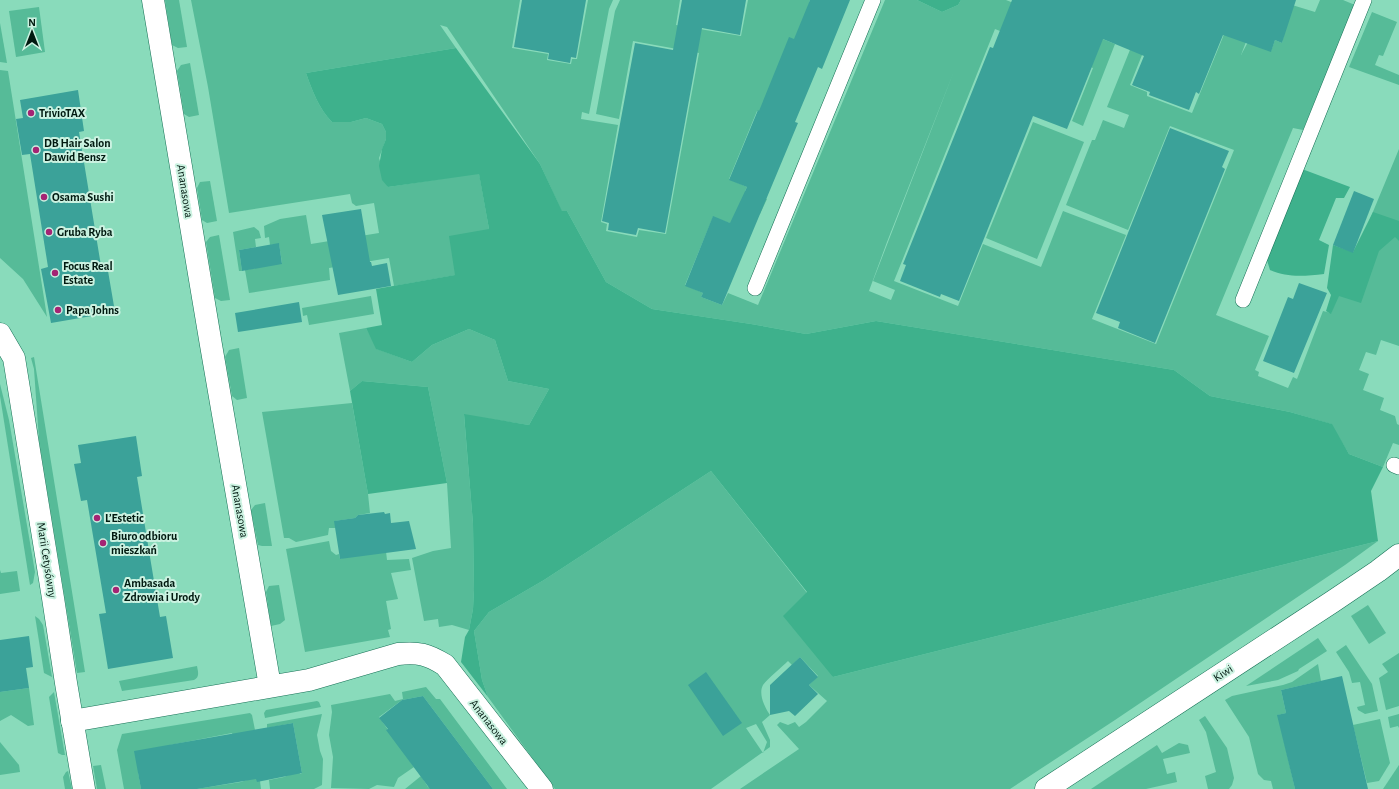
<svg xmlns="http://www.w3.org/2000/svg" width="1399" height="789" viewBox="0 0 1399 789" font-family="'Alegreya Sans',sans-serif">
  <rect width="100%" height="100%" fill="#89dbbb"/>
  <g fill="#56bb98" fill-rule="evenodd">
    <polygon points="165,0 179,0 187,47 178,48 172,45"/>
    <path d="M 191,0 L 520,0 L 512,48 L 548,54 L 547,60 L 571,64 L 572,59 L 577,59 L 588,0 L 613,0 L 609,9 L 589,114 L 582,112 L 581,119 L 618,125 L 601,222 L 607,224 L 606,231 L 637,237 L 639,230 L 666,234 L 699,53 L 633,41 L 619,119 L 596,114 L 615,11 L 620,0 L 680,0 L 676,25 L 741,36 L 748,0 L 810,0 L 775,118 L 757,111 L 729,179 L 747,187 L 745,191 L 767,199 L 760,214 L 732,224 L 713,217 L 685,285 L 703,293 L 701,297 L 722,305 L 728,293 L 758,305 L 885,0 L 917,0 L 942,12 L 958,5 L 961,0 L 1006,0 L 1115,44 L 1083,126 L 1072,121 L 1093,68 L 995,29 L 894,281 L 958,306 L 983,244 L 1041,267 L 1063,211 L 1126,235 L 1092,319 L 1156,344 L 1234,150 L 1170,126 L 1128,230 L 1066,205 L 1092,140 L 1095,140 L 1103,120 L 1124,128 L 1129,115 L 1107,107 L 1150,0 L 1164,0 L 1130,85 L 1147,92 L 1147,96 L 1192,113 L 1238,0 L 1279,1 L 1315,12 L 1320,0 L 1343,0 L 1355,5 L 1303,130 L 1293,128 L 1216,315 L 1269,336 L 1255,370 L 1259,372 L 1258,376 L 1288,388 L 1293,377 L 1297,379 L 1323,311 L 1331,313 L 1399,149 L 1399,346 L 1381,340 L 1376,355 L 1366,352 L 1359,370 L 1369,374 L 1363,390 L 1384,398 L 1380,410 L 1395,416 L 1397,424 L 1399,425 L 1399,445 L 1393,443 L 1383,467 L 1349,454 L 1331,424 L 1290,412 L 1210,396 L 1174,370 L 876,321 L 806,334 L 751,324 L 652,309 L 606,282 L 567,211 L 562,212 L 540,164 L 447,27 L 440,25 L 456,48 L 306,73 C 312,90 319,109 332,122 L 351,122 L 366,118 L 382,124 L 386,132 L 386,139 L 379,158 L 388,187 L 479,173 L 489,229 L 456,275 L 394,286 L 389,258 L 329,268 L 330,280 L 249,293 L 245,270 L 282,263 L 279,244 L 270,245 L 269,237 L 265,238 L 264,226 L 280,219 L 306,215 L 311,244 L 379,233 L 374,203 L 356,206 L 352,203 L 350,194 L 229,213 L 208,87 ZM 1249,34 L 1284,35 L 1282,43 L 1275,40 L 1271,51 L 1248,42 L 1241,55 ZM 954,71 L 873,281 L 895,290 L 891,300 L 869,291 L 866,299 L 887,242 Z"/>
    <polygon points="39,7 45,52 16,57 9,11"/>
    <polygon points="1372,12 1397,22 1383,56 1379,55 1375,65 1399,75 1399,85 1349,67"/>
    <polygon points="0,23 7,63 0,62"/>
    <polygon points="190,63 199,115 189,117 184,114 177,71 181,65"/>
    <polygon points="0,70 8,71 47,317 23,279 0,258"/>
    <polygon points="1033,122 1084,142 1037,259 986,238"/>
    <polygon points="210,181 217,221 207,223 202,220 197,188 200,182"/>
    <polygon points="254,227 259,231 261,238 255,239 256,247 239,250 242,271 239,271 233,232"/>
    <polygon points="219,235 230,300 221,301 215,298 206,242 210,237"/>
    <polygon points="371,296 374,314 309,325 307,315 303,316 302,308"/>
    <polygon points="366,328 377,349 412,362 432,345 469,329 495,340 508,381 549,389 529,425 464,415 473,524 474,590 473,609 469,630 452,625 439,627 438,619 424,621 412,558 433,551 451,548 447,483 428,387 362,381 350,391 339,333"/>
    <polygon points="239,348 247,398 237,400 232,396 225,357 229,350"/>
    <polygon points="34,357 85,672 77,673 39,440 34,369 31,358"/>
    <polygon points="0,384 9,420 35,572 33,583 30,585 0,396"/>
    <polygon points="352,403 368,494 370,513 358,515 355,518 335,521 335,528 329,528 328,535 296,542 289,538 284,538 262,412"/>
    <path d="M 711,471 L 807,593 L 833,677 L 1378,541 L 1345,565 L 1115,720 L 1010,789 L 740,789 L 799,749 L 777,725 L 780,722 L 788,725 L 795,722 L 799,727 L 806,722 L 827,701 L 809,685 L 818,676 L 800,657 L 792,665 L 788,661 C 782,667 768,678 763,685 C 758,694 765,708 770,715 L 762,722 L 770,740 L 770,747 L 711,789 L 555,789 L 488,697 L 482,680 L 474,631 L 489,612 L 544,580 ZM 756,724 L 767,742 L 763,753 L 746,728 Z"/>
    <polygon points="265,503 272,546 262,546 258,545 251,510 255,505"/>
    <polygon points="329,541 331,551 336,555 339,554 340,559 385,543 387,560 409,559 411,570 391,573 398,599 386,601 391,629 388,630 390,637 305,652 286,549"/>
    <polygon points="0,570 1,573 17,571 20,591 0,594"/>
    <polygon points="279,585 285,620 280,624 271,626 266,592 269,586"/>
    <polygon points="1368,605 1386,633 1369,644 1351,616"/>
    <polygon points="35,616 39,619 43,625 52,677 44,673"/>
    <polygon points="1318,638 1327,651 1299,669 1298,671 1278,680 1246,686"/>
    <polygon points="1346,645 1372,684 1378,711 1365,714 1358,710 1357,707 1365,705 1360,682 1352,683 1349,672 1336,652"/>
    <polygon points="1399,653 1399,706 1386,710 1379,678 1388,672 1382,664"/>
    <polygon points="1318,664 1321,681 1281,690 1286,713 1278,715 1295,789 1273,789 1271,781 1264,780 1258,774 1249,737 1225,700 1232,696 1283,685 1292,682"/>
    <path d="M 197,666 C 198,672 200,677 194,680 L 122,691 L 119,681 Z"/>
    <polygon points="426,687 436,699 440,699 507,789 493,789 423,696 402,700 379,717 414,767 398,778 394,787 377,785 369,789 331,788 333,757 329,735 332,712 331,705 390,694 395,701 403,699 402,692"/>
    <polygon points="29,688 34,725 28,726 11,715 0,721 0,692"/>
    <polygon points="54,692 65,755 62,755 58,753 49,697"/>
    <polygon points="317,701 319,702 321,707 265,718 264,713 266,710"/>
    <polygon points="250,713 252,715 255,730 233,736 232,733 170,745 138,772 141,789 124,789 117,750 122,734"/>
    <polygon points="322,714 317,735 320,751 323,759 322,785 314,789 270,789 269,780 284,777 299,771 300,774 302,773 293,723 267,728 267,724"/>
    <polygon points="1399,714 1399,728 1398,726 1390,728 1388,717"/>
    <polygon points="1205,716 1227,748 1234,778 1232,785 1229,789 1208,789 1205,776 1216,772 1206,732 1199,720"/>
    <polygon points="1380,719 1390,763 1379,781 1367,783 1353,725"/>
    <polygon points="0,742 19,765 20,772 0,775"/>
    <polygon points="1179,743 1188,745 1190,753 1163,759 1167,774 1175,772 1177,782 1146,789 1091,789 1157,745 1162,753"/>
    <polygon points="101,765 106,789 97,789 93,766"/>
    <polygon points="1399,765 1399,789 1383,789"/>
    <polygon points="68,771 72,789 65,789 63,777 66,772"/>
    <polygon points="421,776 428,787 435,789 405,789"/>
    <polygon points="256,777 260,781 261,789 196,789 241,782"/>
  </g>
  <g fill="#3eb18c">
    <polygon points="917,0 961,0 958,5 942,12"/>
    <path d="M 456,48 L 540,164 L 562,211 L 567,211 L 606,282 L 652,309 L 751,324 L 806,334 L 876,321 L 1174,370 L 1210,396 L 1290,412 L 1332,424 L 1349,454 L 1383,467 L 1371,491 L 1378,541 L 833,677 L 783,616 L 807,592 L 711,471 L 544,580 L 489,612 L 474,631 L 482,680 L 488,697 L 461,662 L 465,637 L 469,630 L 473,609 L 474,590 L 473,524 L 464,414 L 529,425 L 549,389 L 508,381 L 495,340 L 469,329 L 432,345 L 412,362 L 376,349 L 366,328 L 382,325 L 376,289 L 455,275 L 449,236 L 489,229 L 479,174 L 388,187 L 382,180 L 379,166 L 382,149 L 386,139 L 386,132 L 382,124 L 366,118 L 351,122 L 332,122 C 319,109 312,90 306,73 Z"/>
    <path d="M 1302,169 L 1350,187 L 1344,198 L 1336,198 L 1319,240 L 1329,245 L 1324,274 C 1305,276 1288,278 1270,270 L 1266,257 Z"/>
    <polygon points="1373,212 1399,221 1399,241 1395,237 1379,251 1361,303 1339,296 1331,314 1326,311 1331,295 1327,288 1333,245 1353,252"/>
    <polygon points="362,381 428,387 447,483 368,494 350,391"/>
  </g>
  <g fill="#3ba299">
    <polygon points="522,0 586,0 576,58 571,57 570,63 548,59 549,53 514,47"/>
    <polygon points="682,0 746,0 740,35 702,28 665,233 638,228 636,235 608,230 609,223 602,221 635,43 673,50"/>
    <polygon points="810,0 850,0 822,69 818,67 795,122 798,123 722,305 701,297 703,293 685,286 713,216 730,223 747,187 729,180 758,110 759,111 789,37 794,39"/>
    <polygon points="1012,0 1296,0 1282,43 1275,40 1271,52 1223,35 1199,94 1196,92 1189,110 1149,95 1150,92 1132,85 1144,56 1103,39 1067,129 1033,116 959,301 941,294 940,297 900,281 906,265 903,264 990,47 993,48"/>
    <polygon points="78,90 84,131 79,132 102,272 108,271 115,312 51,323 41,269 48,267 30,154 22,155 16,119 23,118 20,100"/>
    <polygon points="1170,128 1229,151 1222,167 1225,169 1155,343 1118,328 1120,322 1096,313"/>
    <polygon points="1354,191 1374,199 1353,253 1333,245"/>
    <polygon points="361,209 370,262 371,262 372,266 387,263 391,286 338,295 322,215"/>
    <polygon points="279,243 282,264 242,271 239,250"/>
    <polygon points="1299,283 1327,293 1294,373 1263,361 1288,297 1293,299"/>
    <polygon points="299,302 302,322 238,332 235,313"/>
    <polygon points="136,436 142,476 137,477 149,551 160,617 166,616 173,658 108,669 99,614 106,613 87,500 81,501 74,464 81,463 78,445"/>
    <polygon points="384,512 385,514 390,513 391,523 409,521 416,549 340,559 334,521 355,518 358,515"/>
    <polygon points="29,636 33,667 26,668 29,688 0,692 0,640"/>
    <polygon points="800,657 818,677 809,685 818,694 795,716 789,711 770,715 770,685"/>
    <polygon points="706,672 742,723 723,736 688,685"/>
    <polygon points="1342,676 1368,789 1295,789 1277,715 1286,713 1281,690"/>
    <polygon points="423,696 429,704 493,789 430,789 386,730 388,729 379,718 402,700"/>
    <polygon points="293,723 302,773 257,782 256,779 197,789 141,789 134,751"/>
  </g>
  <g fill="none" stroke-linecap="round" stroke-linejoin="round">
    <defs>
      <g id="service">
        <polyline points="755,288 873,0"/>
        <polyline points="1243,300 1364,0"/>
        <polyline points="1394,465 1399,467"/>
      </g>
      <g id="minor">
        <polyline points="153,0 211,345 270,686"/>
        <polyline points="0,334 14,358 53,598 66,683 84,789"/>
        <path d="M 72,721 L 309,680 L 398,654 C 419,652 427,654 445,665 L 542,789"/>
        <polyline points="1046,789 1332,602 1378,571 1399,555"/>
      </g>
    </defs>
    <use href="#service" stroke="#167156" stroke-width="16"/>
    <use href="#minor" stroke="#167156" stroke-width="23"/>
    <use href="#service" stroke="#fff" stroke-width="15"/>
    <use href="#minor" stroke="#fff" stroke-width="22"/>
  </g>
  <g fill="#a42474" stroke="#cbf2e1" stroke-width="1.5">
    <circle cx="31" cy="113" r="4"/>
    <circle cx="36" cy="150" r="4"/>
    <circle cx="44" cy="197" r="4"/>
    <circle cx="49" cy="232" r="4"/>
    <circle cx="55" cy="273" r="4"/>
    <circle cx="58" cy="310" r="4"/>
    <circle cx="97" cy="518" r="4"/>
    <circle cx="103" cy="543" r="4"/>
    <circle cx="116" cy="590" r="4"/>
  </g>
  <g text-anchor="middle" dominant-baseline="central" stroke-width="4" stroke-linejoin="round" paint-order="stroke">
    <g font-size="12" font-weight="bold" fill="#011910" stroke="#cbf2e1" text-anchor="start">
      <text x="39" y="113">TrivioTAX</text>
      <text x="44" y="143">DB Hair Salon<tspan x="44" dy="14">Dawid Bensz</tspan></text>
      <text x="52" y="197">Osama Sushi</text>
      <text x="57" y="232">Gruba Ryba</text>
      <text x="63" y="266">Focus Real<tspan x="63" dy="14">Estate</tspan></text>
      <text x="66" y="310">Papa Johns</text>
      <text x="105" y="518">L’Estetic</text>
      <text x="111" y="536">Biuro odbioru<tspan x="111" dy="14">mieszkań</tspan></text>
      <text x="124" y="583">Ambasada<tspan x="124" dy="14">Zdrowia i Urody</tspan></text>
    </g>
    <g font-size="12" fill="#011910" stroke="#cbf2e1">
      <text transform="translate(185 191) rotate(81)">Ananasowa</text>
      <text transform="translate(240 511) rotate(80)">Ananasowa</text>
      <text transform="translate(47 560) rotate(81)">Marii Cetysówny</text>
      <text transform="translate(1223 673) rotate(-33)">Kiwi</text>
      <text transform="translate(489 722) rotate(52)">Ananasowa</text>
    </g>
  </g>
  <g transform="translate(32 32)" stroke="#cbf2e1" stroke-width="3" paint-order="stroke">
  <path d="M0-3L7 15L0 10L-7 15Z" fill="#011910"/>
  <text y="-6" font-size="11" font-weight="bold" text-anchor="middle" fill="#011910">N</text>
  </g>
</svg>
